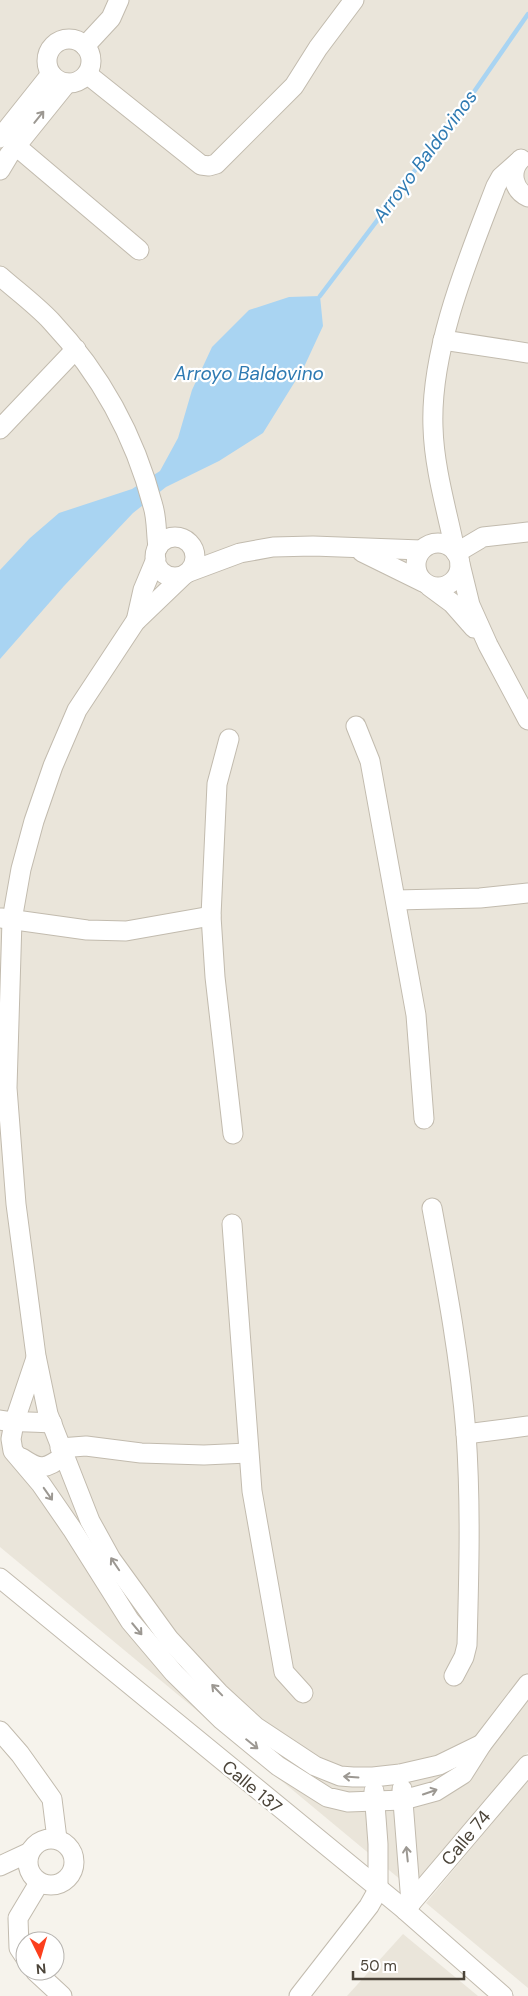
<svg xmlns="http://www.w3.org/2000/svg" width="528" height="1996" viewBox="0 0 528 1996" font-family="'DM Sans',sans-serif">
  <rect width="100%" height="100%" fill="#f6f3ec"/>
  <g fill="#eae5da">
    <polygon points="0,0 528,0 528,1752 413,1890 0,1547"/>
    <polygon points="528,1780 528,1988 426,1903"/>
    <polygon points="403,1934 478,1996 347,1996"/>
  </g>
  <polygon fill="#a9d4f2" points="320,296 323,326 304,367 263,433 219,461 166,487 133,513 64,586 0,659 0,570 30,538 59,513 132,489 160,471 178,438 192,390 212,347 249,310 289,297"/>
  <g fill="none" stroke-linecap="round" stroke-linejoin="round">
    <polyline stroke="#a9d4f2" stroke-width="4.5" points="320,296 469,99 528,14"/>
    <defs>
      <g id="minor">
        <circle cx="69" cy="61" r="22"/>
        <polyline points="85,46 111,18 119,0"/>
        <polyline points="87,74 201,165 209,166 216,164 294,86 318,48 354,0"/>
        <polyline points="0,138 51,74"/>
        <polyline points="16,146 139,250"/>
        <path d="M 521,159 C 509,171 513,190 528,197"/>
        <polyline points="0,170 9,155 67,83"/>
        <path d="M 0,276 C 17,291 36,305 51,321 C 100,373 135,437 153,506 C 157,519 156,534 158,547"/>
        <polyline points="443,340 528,353"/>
        <polyline points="0,429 76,349"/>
        <circle cx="175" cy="557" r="20"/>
        <circle cx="438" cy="565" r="22"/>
        <path d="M 455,550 C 447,511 434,468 433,427 C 430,349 468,259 496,186 L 501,177 L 518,162"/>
        <polyline points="362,552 423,582"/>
        <polyline points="456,553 483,537 528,532"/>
        <polyline points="460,564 470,605 488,645 528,720"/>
        <polyline points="189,572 240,553 273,547 313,546 421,550"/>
        <polyline points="183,576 135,622 77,710 53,766 34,821 21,869 12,920 7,1088 16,1204 36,1356 48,1414 90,1521 111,1559 169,1639 219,1693 256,1727 315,1766 340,1776 353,1777 373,1777 400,1774 439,1765 482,1744"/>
        <polyline points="429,586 452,603 474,628"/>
        <polyline points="136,621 143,590 156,559"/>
        <polyline points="356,726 370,761 416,1015 424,1119"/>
        <polyline points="229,739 217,784 211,916 215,977 233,1134"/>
        <polyline points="396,900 480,898 528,893"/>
        <polyline points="1,918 87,930 126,931 211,916"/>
        <path d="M 432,1208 C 446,1283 460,1357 466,1433 C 471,1504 469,1574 467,1645 L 464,1657 L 454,1676"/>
        <polyline points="232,1224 252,1491 284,1672 303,1693"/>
        <polyline points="36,1358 14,1423 11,1439 13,1451 41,1484 72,1529 130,1621 174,1673 222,1720 278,1766 327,1797 348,1802 403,1800 436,1791 463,1774 482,1744 528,1684"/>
        <path d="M 0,1420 C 17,1423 34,1421 52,1423"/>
        <polyline points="466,1434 528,1426"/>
        <polyline points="60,1448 86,1446 141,1453 204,1455 248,1453"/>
        <path d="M 22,1458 C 41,1471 45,1469 64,1456"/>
        <polyline points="0,1578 405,1910 503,1996"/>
        <polyline points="0,1731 20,1754 52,1799 57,1839"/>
        <polyline points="402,1789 411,1903"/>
        <circle cx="51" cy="1862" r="23"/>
        <polyline points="0,1866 30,1852"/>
        <polyline points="405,1910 528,1765"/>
        <polyline points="25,1957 19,1948 18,1918 39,1883"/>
        <polyline points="35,1971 62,1996"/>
        <polyline points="299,1996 369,1906 378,1890 378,1844 374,1791"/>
      </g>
    </defs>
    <use href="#minor" stroke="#c2bbae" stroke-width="21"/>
    <use href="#minor" stroke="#fff" stroke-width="19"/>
  </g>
  <defs><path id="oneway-shaft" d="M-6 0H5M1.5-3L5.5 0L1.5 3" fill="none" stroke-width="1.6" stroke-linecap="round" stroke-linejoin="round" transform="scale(1.25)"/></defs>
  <g stroke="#9c9892">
    <use href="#oneway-shaft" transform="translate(39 117) rotate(-51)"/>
    <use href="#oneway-shaft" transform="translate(48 1494) rotate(55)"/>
    <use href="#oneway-shaft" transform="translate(115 1564) rotate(-124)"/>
    <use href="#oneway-shaft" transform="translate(137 1629) rotate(50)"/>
    <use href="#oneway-shaft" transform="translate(217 1690) rotate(-134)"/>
    <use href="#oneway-shaft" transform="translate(252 1744) rotate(39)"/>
    <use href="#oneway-shaft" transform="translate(351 1777) rotate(-176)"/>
    <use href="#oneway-shaft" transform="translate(430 1792) rotate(-19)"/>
    <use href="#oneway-shaft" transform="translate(407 1854) rotate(-96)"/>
  </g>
  <g text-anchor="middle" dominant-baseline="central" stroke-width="4.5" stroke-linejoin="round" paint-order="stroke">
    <g font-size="18" fill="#4b4439" stroke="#fff">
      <text transform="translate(252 1787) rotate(40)">Calle 137</text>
      <text transform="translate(466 1838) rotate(-50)">Calle 74</text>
    </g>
    <g font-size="19" font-style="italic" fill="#2e7ab2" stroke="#fff">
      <text transform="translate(425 156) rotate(-53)">Arroyo Baldovinos</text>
      <text x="249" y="373">Arroyo Baldovino</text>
    </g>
  </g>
  <g transform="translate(40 1956) rotate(175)"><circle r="24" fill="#ffffff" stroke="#b7b4b0"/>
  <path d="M0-4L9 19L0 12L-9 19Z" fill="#fc3f1d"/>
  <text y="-8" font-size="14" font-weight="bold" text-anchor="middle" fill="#4b4439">N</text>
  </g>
  <path d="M353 1971v8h111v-8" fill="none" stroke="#4b4439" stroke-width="2.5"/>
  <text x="360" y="1971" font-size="15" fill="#4b4439" stroke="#ffffff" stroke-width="4" paint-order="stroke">50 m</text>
</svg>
